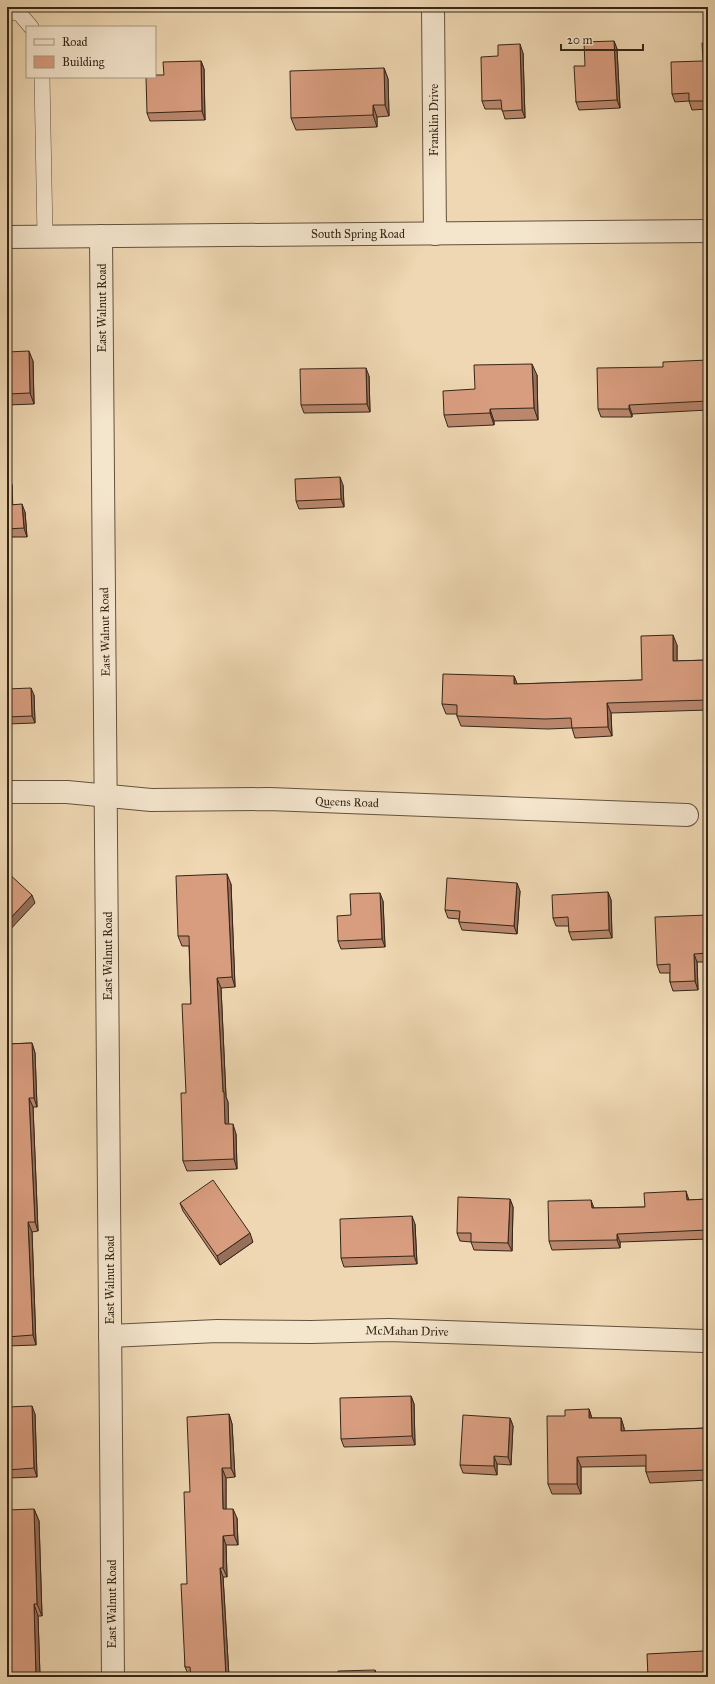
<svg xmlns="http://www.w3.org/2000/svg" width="715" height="1684" viewBox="0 0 715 1684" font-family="'IM FELL Great Primer',serif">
  <rect width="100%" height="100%" fill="#eed7b2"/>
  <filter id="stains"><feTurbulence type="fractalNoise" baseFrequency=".005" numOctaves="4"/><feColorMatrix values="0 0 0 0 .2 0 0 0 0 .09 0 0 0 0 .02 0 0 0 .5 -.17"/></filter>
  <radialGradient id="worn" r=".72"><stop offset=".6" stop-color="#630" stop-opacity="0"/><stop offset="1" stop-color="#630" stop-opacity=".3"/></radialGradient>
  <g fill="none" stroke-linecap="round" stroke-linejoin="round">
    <defs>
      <g id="lane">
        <polyline points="7,10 20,14 31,27"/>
        <polyline points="42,77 45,236"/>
      </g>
      <g id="street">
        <polyline points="433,7 435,234"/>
        <polyline points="101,236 113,1677"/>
        <polyline points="7,237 708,231"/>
        <polyline points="7,792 67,792 151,800 269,799 687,815"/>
        <polyline points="110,1336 217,1331 311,1332 389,1330 704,1341"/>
      </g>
    </defs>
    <use href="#lane" stroke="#63523e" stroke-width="16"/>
    <use href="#street" stroke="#63523e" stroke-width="24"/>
    <use href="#lane" stroke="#f4e5cd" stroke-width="15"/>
    <use href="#street" stroke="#f4e5cd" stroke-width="22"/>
  </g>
  <g fill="#ba876d" stroke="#352618">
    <polygon points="614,41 617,49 620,108 579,110 576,102 585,66"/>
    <polygon points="708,43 708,109 692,110 689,101 675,102 672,94 703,61"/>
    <polygon points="523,53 525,118 505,119 502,109 485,109 482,101 498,56"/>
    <polygon points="201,61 204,69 205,120 150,121 147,113 164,75"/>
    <polygon points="384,68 388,79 389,116 377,117 377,127 296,130 291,118"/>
    <polygon points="7,352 33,361 34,404 7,405"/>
    <polygon points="708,360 708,410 632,414 632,417 601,417 598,409 663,367"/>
    <polygon points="537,375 538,420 494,421 494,425 448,427 444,415 475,389"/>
    <polygon points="369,376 370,412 304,413 301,405"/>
    <polygon points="7,477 9,477 12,485 12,504 25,512 27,537 7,537"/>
    <polygon points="343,485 344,507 299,509 296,501"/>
    <polygon points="677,645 677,661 708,660 708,710 611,713 612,736 575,738 572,728 548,729 461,726 457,716 457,714 446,714 442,704 514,676 517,684 642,680"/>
    <polygon points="7,656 9,660 10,689 34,695 35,723 7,724"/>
    <polygon points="231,884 235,987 221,988 226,1097 228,1102 228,1124 236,1134 237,1169 187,1171 183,1161 191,1004 189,946 182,946 178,936"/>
    <polygon points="520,891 517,934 462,930 459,922 459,919 448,918 445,910"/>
    <polygon points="608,892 611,900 612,938 572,940 569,932 569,926 556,926 553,918"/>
    <polygon points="383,901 385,947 341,949 338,941 351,915"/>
    <polygon points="708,915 708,962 697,962 698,990 673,991 670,982 670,973 660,973 657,965"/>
    <polygon points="32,1043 35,1053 37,1107 33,1107 38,1231 32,1232 36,1345 7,1346 7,1044"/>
    <polygon points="510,1199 513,1207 512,1251 474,1250 471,1242 460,1241 457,1233"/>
    <polygon points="708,1199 708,1239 620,1242 620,1248 552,1250 549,1241 594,1208 645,1207 689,1200"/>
    <polygon points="180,1203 253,1242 220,1265 183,1211"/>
    <polygon points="415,1224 417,1264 344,1267 341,1258"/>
    <polygon points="411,1396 414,1404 415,1445 344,1447 341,1439"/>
    <polygon points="7,1407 35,1414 37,1477 7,1478"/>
    <polygon points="589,1409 592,1418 621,1418 624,1428 624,1431 708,1428 708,1480 650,1483 646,1472 646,1466 581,1467 581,1494 552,1494 548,1484 565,1416"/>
    <polygon points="229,1414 232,1424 235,1477 226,1478 226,1509 237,1518 238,1545 226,1545 227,1577 223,1577 229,1677 191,1677 191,1676 189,1676 185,1667 187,1584"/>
    <polygon points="510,1418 513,1426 511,1465 497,1464 497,1475 463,1473 460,1465"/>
    <polygon points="34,1509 39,1521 42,1616 38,1616 40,1677 7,1677"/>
  </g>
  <g fill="#976e59" stroke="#352618">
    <polygon points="614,41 617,49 620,108 617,100"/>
    <polygon points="520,44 523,53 525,118 522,110"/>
    <polygon points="201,61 204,69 205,120 202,111"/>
    <polygon points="384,68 388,79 389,116 385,105"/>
    <polygon points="373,105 377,117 377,127 373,115"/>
    <polygon points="29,351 33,361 34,404 30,393"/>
    <polygon points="532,364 537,375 538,420 534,408"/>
    <polygon points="366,368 369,376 370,412 367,404"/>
    <polygon points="629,405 632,414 632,417 629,409"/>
    <polygon points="490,409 494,421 494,425 490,413"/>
    <polygon points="9,477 12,485 13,513 10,505"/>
    <polygon points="340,477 343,485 344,507 341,499"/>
    <polygon points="22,504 25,512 27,537 24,528"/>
    <polygon points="673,635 677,645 677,671 673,661"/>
    <polygon points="7,656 9,660 10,696 7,689"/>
    <polygon points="514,676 518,686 514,684"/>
    <polygon points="31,688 34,695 35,723 32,716"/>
    <polygon points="607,703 611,713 612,736 608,727"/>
    <polygon points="227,874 231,884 235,987 232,977"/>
    <polygon points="517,883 520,891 517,934 514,926"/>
    <polygon points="608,892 611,900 612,938 609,930"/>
    <polygon points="380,893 383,901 385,947 382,939"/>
    <polygon points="32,895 35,903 7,933 7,922"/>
    <polygon points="694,954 697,962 698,990 695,981"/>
    <polygon points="217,978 221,988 226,1097 228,1102 229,1134 225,1124 223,1092"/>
    <polygon points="32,1043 35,1053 37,1107 34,1098"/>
    <polygon points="29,1098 33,1107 38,1231 35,1222"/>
    <polygon points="233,1124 236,1134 237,1169 234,1159"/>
    <polygon points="686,1191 689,1200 687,1200"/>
    <polygon points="510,1199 513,1207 512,1251 508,1243"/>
    <polygon points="591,1200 594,1208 595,1217 592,1208"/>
    <polygon points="412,1216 415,1224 417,1264 414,1256"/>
    <polygon points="28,1222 32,1232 36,1345 33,1335"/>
    <polygon points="250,1233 253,1242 220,1265 217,1256"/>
    <polygon points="617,1234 620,1242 620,1248 617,1240"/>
    <polygon points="411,1396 414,1404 415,1445 412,1436"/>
    <polygon points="32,1406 35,1414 37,1477 34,1468"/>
    <polygon points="589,1409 592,1419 589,1418"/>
    <polygon points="229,1414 232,1424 235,1477 231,1468"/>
    <polygon points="510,1418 513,1426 511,1465 508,1457"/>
    <polygon points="621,1418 624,1428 625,1442 621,1431"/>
    <polygon points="494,1456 497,1464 497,1475 494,1466"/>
    <polygon points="577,1457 581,1467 581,1494 577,1484"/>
    <polygon points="222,1468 226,1478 226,1519 223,1509"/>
    <polygon points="34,1509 39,1521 42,1616 37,1604"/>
    <polygon points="233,1509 237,1518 238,1545 234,1535"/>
    <polygon points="223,1536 226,1545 227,1577 223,1568"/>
    <polygon points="220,1568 223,1577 229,1677 226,1677"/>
    <polygon points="34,1604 38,1616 40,1677 36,1677"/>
    <polygon points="704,1651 707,1659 708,1672 705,1664"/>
    <polygon points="375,1670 378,1677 375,1677"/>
  </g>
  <g fill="#d89d7f" stroke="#352618">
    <polygon points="614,41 617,100 576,102 574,66 585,66 584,42"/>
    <polygon points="702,43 708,43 708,101 689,101 689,93 672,94 671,62 703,61"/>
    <polygon points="520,44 522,110 502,111 501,100 482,101 481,57 498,56 498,45"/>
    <polygon points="201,61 202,111 147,113 146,77 155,77 155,75 164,75 163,62"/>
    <polygon points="384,68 385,105 373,105 373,115 291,118 290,71"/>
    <polygon points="29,351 30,393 7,394 7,352"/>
    <polygon points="708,360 708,401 629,405 629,409 598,409 597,368 663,367 663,362"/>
    <polygon points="532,364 534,408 490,409 490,413 444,415 443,391 475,389 474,365"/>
    <polygon points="366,368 367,404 301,405 300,369"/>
    <polygon points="7,477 9,477 10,505 22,504 24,528 7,529"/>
    <polygon points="340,477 341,499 296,501 295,479"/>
    <polygon points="673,635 673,661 708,660 708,700 607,703 608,727 572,728 571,718 545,719 457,716 457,705 442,704 443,674 514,676 514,684 642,680 641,636"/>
    <polygon points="7,683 7,689 31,688 32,716 7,717"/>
    <polygon points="7,872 32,895 7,922"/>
    <polygon points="227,874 232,977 217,978 223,1092 224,1092 225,1124 233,1124 234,1159 183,1161 181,1093 186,1093 182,1004 191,1004 189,936 178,936 176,876"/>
    <polygon points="447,878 517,883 514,926 459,922 460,911 445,910"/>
    <polygon points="608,892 609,930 569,932 568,917 553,918 552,895"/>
    <polygon points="380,893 382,939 338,941 337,916 351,915 350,894"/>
    <polygon points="708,915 708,953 694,954 695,981 670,982 670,964 657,965 655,917"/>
    <polygon points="32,1043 34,1098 29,1098 35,1222 28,1222 33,1335 7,1337 7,1044"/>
    <polygon points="213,1180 250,1233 217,1256 180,1203"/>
    <polygon points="686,1191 687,1200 708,1199 708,1230 617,1234 617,1240 549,1241 548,1201 591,1200 592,1208 645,1207 644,1193"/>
    <polygon points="458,1197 510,1199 508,1243 471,1242 471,1233 457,1233"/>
    <polygon points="412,1216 414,1256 341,1258 340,1219"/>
    <polygon points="411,1396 412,1436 341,1439 340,1398"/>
    <polygon points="32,1406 34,1468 7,1470 7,1407"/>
    <polygon points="589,1409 589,1418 621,1418 621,1431 708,1428 708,1470 646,1472 646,1455 577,1457 577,1484 548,1484 547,1416 565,1416 565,1410"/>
    <polygon points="229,1414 231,1468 222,1468 223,1509 233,1509 234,1535 223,1536 223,1568 220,1568 226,1677 191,1677 190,1667 185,1667 181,1584 187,1584 184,1492 190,1492 187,1417"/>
    <polygon points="463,1415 510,1418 508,1457 494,1456 494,1466 460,1465"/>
    <polygon points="34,1509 37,1604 34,1604 36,1677 7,1677 7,1510"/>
    <polygon points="704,1651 705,1664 708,1664 708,1677 648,1677 647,1654"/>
    <polygon points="375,1670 375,1677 338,1677 338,1671"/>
  </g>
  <g text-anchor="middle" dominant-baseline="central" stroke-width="3" stroke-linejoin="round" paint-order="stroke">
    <g font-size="12" fill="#352618" stroke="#f4e5cd">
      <text transform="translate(434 120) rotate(-90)">Franklin Drive</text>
      <text x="358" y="234">South Spring Road</text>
      <text transform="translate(102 308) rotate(-90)">East Walnut Road</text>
      <text transform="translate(105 632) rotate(-91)">East Walnut Road</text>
      <text transform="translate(347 802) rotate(2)">Queens Road</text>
      <text transform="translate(108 956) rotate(-90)">East Walnut Road</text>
      <text transform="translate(110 1280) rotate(-90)">East Walnut Road</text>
      <text transform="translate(407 1331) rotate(1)">McMahan Drive</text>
      <text transform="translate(112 1604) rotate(-90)">East Walnut Road</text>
    </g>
  </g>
  <rect width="715" height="1684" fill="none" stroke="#eed7b2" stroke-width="24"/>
  <rect x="8" y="8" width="699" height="1668" fill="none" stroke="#352618" stroke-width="2"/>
  <rect x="12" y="12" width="691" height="1660" fill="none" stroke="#352618"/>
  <rect x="26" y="26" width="130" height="52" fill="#f4e5cd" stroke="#a89985"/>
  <rect x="34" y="39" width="20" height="6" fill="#f4e5cd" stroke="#a89985"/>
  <text x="62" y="46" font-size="12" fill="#352618">Road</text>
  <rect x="34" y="56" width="20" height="12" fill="#d89d7f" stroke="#a89985"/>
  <text x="62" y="66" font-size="12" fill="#352618">Building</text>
  <path d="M561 44v6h82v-6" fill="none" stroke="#352618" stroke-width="2"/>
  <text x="567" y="44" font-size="12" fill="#352618" stroke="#f4e5cd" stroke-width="3" paint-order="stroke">20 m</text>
  <rect width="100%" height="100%" filter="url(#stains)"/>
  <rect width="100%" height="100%" fill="url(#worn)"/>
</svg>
